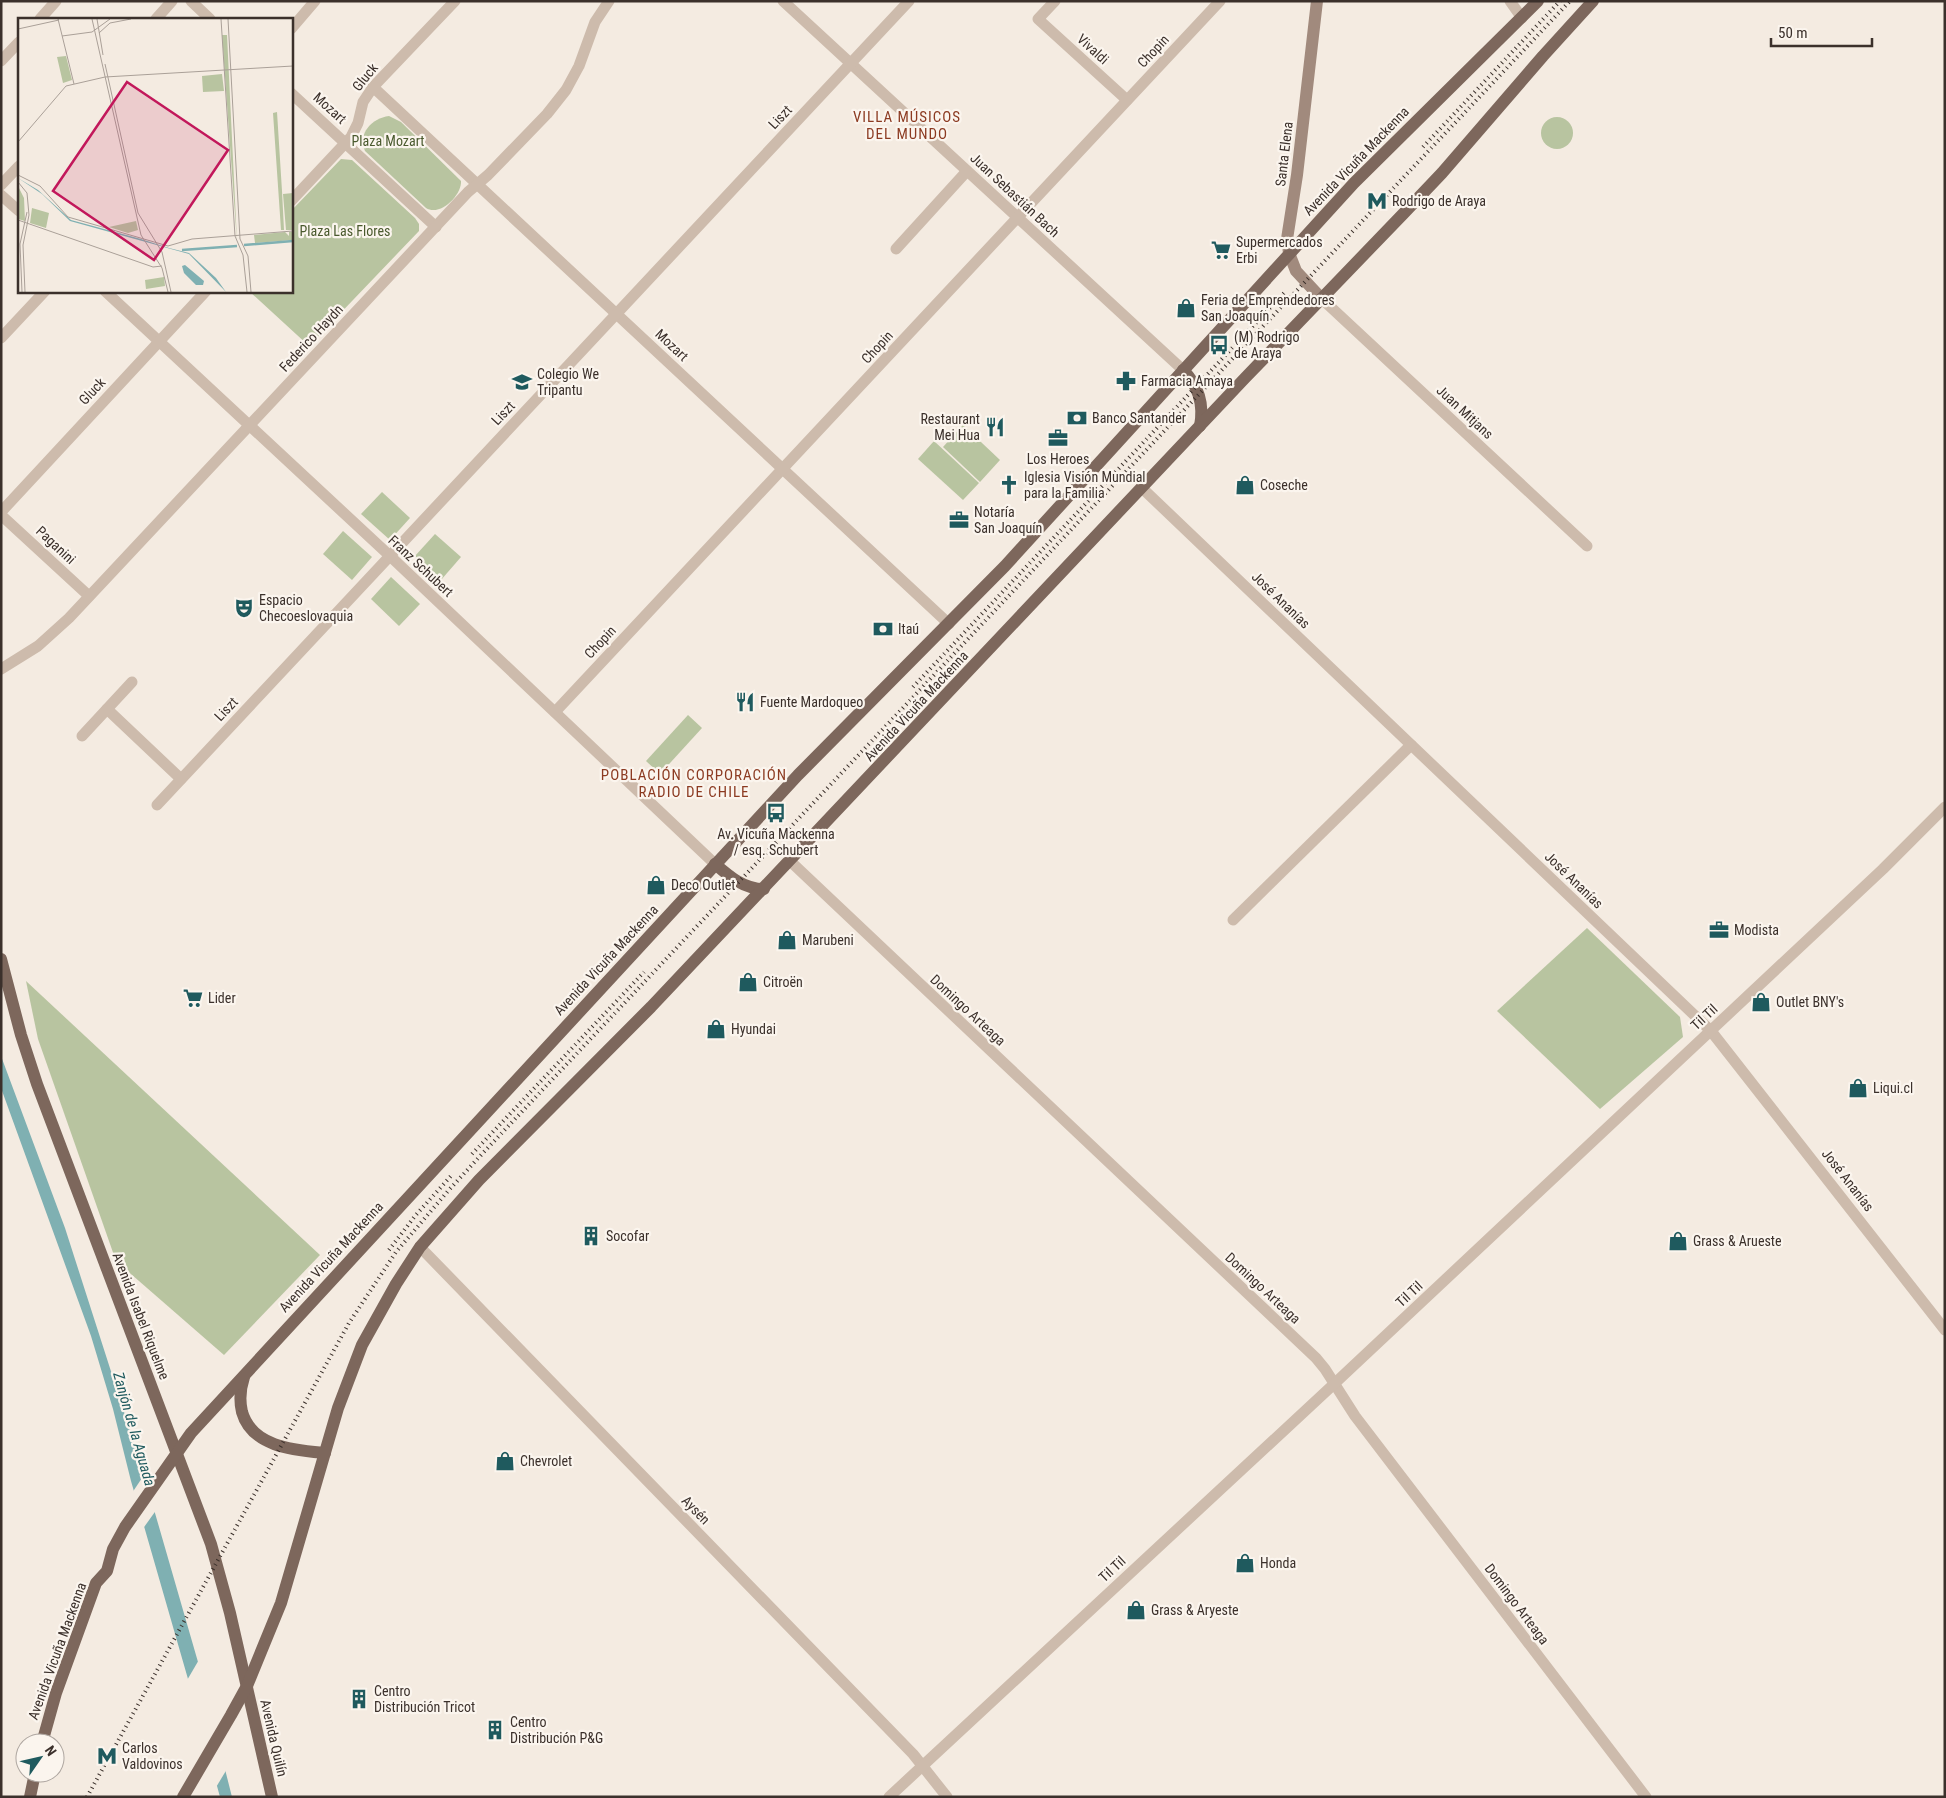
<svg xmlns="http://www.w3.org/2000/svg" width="1946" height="1798" viewBox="0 0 1946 1798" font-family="'Roboto Condensed',sans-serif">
  <rect width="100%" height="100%" fill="#f4ebe1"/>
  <g fill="#b8c4a0">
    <path d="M 389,116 L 401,122 L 461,181 C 462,195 440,217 426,208 L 365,151 C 357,134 372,118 389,116 Z"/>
    <circle cx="1557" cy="133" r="16"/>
    <polygon points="341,159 352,160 415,218 419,224 419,231 309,346 249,291 291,291 291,211"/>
    <polygon points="963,425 1000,460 980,482 943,447"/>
    <polygon points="934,441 979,483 963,500 918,459"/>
    <polygon points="382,492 410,518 390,540 361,514"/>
    <polygon points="343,531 372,557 352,580 323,554"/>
    <polygon points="435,534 461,557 441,580 415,556"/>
    <polygon points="391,577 420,604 399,626 371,599"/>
    <polygon points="688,715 702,728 660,774 646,761"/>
    <polygon points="1587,928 1680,1017 1683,1037 1600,1109 1497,1011"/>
    <polygon points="26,981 320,1255 224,1355 116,1261 38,1039"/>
  </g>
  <polygon fill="#7fb0b2" points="1,1056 65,1228 142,1468 198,1662 232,1797 220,1797 188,1679 131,1481 113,1409 91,1336 1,1088"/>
  <g fill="#f4ebe1">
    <polygon points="146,1472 157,1509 142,1530 132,1493"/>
    <polygon points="200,1658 227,1769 215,1789 186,1682"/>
  </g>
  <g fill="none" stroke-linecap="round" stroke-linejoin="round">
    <g stroke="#cdbbac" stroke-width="11">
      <polyline points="191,1 210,19"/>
      <polyline points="783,1 1183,370"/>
      <polyline points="1055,1 1038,19 1127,100"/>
      <polyline points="1510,1 1522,18"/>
      <polyline points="40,19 56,1"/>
      <polyline points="156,19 172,1"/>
      <polyline points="291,29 315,1"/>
      <polyline points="1,61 19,42"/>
      <polyline points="373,87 949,624"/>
      <polyline points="291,93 436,227"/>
      <polyline points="1,185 19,166"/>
      <polyline points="1,195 19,211"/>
      <polyline points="291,201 351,137 358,123 363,102 373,87 455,1"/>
      <polyline points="896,249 967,171"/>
      <polyline points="105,291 390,556 715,864"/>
      <polyline points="1322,299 1587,546"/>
      <polyline points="1,338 45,291"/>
      <polyline points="1142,488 1711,1031 1945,1330"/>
      <polyline points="1,512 206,291"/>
      <polyline points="1,515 89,596"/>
      <polyline points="1,669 38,646 69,618 468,192 488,175 547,114 566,90 579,66 595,22 609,1"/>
      <polyline points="107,709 181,779"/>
      <polyline points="555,712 1220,1"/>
      <polyline points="82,736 132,682"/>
      <polyline points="157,805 909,1"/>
      <polyline points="790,861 1316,1358 1325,1369 1355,1416 1646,1797"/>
      <polyline points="1233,920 1411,745"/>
      <polyline points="420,1247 913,1754 947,1797"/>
      <polyline points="889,1797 1334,1384 1883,869 1945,807"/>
    </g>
    <polyline stroke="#a18a7d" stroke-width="12" points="1317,1 1297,175 1287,239 1289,253 1296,271 1322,299"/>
    <g stroke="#7d675c" stroke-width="12">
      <path d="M 1183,370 C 1199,386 1204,405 1200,426"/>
      <path d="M 715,864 C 730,877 744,889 764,889"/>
      <polyline points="1,959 21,1035 37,1084 211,1544 230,1613 272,1797"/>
      <path d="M 244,1377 C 240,1389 239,1399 242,1412 C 252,1447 294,1450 325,1453"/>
      <polyline points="42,1743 56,1693 96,1583 107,1571 113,1549 125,1527 191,1433 798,775 1005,566 1354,183 1538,1"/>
      <polyline points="30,1797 35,1773"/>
      <polyline points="183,1797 231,1715 247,1686 281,1603 338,1408 362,1345 396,1284 420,1247 479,1180 651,1007 1245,378 1404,213 1442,173 1543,56 1593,1"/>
    </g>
    <g stroke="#3b302b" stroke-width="4" stroke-dasharray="1 4" stroke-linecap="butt">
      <polyline points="1423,147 1560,1"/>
      <polyline points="913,687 1285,292"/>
      <polyline points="472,1154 644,972"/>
      <polyline points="389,1250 415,1216 451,1176"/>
      <polyline points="87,1797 349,1323 396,1252 448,1191 482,1154 1570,1"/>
    </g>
  </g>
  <defs>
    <symbol id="metro-bare" viewBox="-9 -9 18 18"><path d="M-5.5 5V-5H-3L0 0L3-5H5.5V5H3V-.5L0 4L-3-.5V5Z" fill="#1f5a5e" stroke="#fbf5ee" stroke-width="2.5" paint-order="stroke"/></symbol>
    <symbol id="supermarket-bare" viewBox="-9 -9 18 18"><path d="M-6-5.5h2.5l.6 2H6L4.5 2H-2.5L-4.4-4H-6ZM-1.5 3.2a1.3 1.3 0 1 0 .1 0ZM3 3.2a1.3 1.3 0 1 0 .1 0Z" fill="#1f5a5e" stroke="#fbf5ee" stroke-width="2.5" paint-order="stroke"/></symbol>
    <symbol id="shop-bare" viewBox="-9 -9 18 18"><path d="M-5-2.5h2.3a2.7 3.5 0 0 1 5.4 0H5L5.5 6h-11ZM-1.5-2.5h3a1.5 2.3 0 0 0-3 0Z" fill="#1f5a5e" stroke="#fbf5ee" stroke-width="2.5" paint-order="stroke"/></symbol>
    <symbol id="bus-bare" viewBox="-9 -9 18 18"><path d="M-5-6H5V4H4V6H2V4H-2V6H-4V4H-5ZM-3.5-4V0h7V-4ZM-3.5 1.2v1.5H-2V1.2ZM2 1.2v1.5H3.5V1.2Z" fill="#1f5a5e" stroke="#fbf5ee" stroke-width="2.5" paint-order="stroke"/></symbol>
    <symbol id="pharmacy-bare" viewBox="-9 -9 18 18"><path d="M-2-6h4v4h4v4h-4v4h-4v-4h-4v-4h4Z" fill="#1f5a5e" stroke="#fbf5ee" stroke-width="2.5" paint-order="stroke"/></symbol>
    <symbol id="school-bare" viewBox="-9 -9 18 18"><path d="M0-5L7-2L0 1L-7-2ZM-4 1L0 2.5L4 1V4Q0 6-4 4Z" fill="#1f5a5e" stroke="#fbf5ee" stroke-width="2.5" paint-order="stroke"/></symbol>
    <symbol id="bank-bare" viewBox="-9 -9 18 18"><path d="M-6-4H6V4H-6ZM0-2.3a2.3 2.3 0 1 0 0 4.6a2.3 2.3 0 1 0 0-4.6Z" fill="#1f5a5e" stroke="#fbf5ee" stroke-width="2.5" paint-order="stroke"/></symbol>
    <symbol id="restaurant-bare" viewBox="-9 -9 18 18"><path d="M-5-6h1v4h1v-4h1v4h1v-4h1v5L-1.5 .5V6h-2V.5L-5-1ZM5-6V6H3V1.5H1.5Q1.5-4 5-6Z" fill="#1f5a5e" stroke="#fbf5ee" stroke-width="2.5" paint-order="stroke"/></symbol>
    <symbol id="office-bare" viewBox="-9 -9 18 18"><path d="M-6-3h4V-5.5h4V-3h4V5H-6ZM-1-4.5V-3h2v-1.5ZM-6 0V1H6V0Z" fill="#1f5a5e" stroke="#fbf5ee" stroke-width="2.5" paint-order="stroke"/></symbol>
    <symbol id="church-bare" viewBox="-9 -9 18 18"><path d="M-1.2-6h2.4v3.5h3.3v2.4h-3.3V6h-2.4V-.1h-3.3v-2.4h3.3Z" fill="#1f5a5e" stroke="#fbf5ee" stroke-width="2.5" paint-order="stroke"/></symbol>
    <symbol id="theatre-bare" viewBox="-9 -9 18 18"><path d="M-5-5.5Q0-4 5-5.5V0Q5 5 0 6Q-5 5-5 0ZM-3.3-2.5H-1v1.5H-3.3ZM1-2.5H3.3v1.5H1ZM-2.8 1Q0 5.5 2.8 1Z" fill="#1f5a5e" stroke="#fbf5ee" stroke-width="2.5" paint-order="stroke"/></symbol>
    <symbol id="building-bare" viewBox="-9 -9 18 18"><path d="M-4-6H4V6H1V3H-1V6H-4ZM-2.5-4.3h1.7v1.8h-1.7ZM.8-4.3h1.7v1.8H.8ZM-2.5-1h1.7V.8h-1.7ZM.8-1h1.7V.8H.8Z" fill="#1f5a5e" stroke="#fbf5ee" stroke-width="2.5" paint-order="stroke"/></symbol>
  </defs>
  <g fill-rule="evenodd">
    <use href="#metro-bare" x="1363" y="187" width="28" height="28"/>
    <use href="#supermarket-bare" x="1207" y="236" width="28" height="28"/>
    <use href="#shop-bare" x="1172" y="294" width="28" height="28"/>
    <use href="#bus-bare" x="1205" y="331" width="28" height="28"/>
    <use href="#pharmacy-bare" x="1112" y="367" width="28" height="28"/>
    <use href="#school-bare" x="508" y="368" width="28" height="28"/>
    <use href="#bank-bare" x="1063" y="404" width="28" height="28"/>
    <use href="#restaurant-bare" x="981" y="413" width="28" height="28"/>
    <use href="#office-bare" x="1044" y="424" width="28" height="28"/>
    <use href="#church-bare" x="995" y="471" width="28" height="28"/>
    <use href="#shop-bare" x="1231" y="471" width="28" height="28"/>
    <use href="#office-bare" x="945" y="506" width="28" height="28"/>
    <use href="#theatre-bare" x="230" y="594" width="28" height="28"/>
    <use href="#bank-bare" x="869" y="615" width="28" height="28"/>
    <use href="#restaurant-bare" x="731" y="688" width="28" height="28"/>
    <use href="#bus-bare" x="762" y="799" width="28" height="28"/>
    <use href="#shop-bare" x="642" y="871" width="28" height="28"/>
    <use href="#office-bare" x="1705" y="916" width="28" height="28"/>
    <use href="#shop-bare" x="773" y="926" width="28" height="28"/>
    <use href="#shop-bare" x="734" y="968" width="28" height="28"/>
    <use href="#supermarket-bare" x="179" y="984" width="28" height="28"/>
    <use href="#shop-bare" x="1747" y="988" width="28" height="28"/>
    <use href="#shop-bare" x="702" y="1015" width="28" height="28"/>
    <use href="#shop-bare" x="1844" y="1074" width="28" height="28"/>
    <use href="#building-bare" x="577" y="1222" width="28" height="28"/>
    <use href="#shop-bare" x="1664" y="1227" width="28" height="28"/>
    <use href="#shop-bare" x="491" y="1447" width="28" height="28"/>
    <use href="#shop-bare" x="1231" y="1549" width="28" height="28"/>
    <use href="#shop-bare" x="1122" y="1596" width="28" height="28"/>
    <use href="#building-bare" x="345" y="1685" width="28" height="28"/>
    <use href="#building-bare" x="481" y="1716" width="28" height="28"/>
    <use href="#metro-bare" x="93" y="1742" width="28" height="28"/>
  </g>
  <g text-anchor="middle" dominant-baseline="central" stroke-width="4.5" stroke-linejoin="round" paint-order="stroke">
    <g font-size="14" fill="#3b302b" stroke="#fbf5ee">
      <text transform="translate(1093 49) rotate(42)">Vivaldi</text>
      <text transform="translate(1153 51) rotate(-47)">Chopin</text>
      <text transform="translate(365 77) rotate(-51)">Gluck</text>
      <text transform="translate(330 108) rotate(42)">Mozart</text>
      <text transform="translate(780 117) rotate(-47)">Liszt</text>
      <text transform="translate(1284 154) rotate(-83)">Santa Elena</text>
      <text transform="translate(1356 161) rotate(-46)">Avenida Vicuña Mackenna</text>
      <text transform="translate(1015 195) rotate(43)">Juan Sebastián Bach</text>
      <text transform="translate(311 338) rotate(-47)">Federico Haydn</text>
      <text transform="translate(672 345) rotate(43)">Mozart</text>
      <text transform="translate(877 347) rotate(-47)">Chopin</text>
      <text transform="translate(92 391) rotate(-47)">Gluck</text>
      <text transform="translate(1465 412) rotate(43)">Juan Mitjans</text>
      <text transform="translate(503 413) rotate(-47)">Liszt</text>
      <text transform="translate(56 545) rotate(43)">Paganini</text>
      <text transform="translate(421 566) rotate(43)">Franz Schubert</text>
      <text transform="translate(1281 600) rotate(44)">José Ananías</text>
      <text transform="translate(600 642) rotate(-47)">Chopin</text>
      <text transform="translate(916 706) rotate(-47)">Avenida Vicuña Mackenna</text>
      <text transform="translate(226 709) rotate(-47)">Liszt</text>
      <text transform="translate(1574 880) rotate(44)">José Ananías</text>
      <text transform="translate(606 960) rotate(-47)">Avenida Vicuña Mackenna</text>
      <text transform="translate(968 1010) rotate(43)">Domingo Arteaga</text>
      <text transform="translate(1704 1017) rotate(-43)">Til Til</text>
      <text transform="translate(1848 1180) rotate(52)">José Ananías</text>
      <text transform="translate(331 1257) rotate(-47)">Avenida Vicuña Mackenna</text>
      <text transform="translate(1263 1288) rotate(43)">Domingo Arteaga</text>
      <text transform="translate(1409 1294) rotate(-43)">Til Til</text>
      <text transform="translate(141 1316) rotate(69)">Avenida Isabel Riquelme</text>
      <text transform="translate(696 1510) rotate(46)">Aysén</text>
      <text transform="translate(1112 1569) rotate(-43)">Til Til</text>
      <text transform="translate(1517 1604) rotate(53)">Domingo Arteaga</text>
      <text transform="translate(57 1651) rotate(-70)">Avenida Vicuña Mackenna</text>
      <text transform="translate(274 1738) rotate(77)">Avenida Quilín</text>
    </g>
    <g font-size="14" fill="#4a5a2e" stroke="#fbf5ee">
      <text x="388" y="141">Plaza Mozart</text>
      <text x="345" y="231">Plaza Las Flores</text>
    </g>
    <g font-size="14" fill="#3b302b" stroke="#fbf5ee" text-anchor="start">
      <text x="1392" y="201">Rodrigo de Araya</text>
      <text x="1236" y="242">Supermercados<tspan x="1236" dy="16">Erbi</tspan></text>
      <text x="1201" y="300">Feria de Emprendedores<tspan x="1201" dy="16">San Joaquín</tspan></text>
      <text x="1234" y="337">(M) Rodrigo<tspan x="1234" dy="16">de Araya</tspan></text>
      <text x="537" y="374">Colegio We<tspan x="537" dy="16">Tripantu</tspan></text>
      <text x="1141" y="381">Farmacia Amaya</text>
      <text x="1092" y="418">Banco Santander</text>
      <text x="980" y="419" text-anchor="end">Restaurant<tspan x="980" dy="16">Mei Hua</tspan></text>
      <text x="1058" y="459" text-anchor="middle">Los Heroes</text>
      <text x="1024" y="477">Iglesia Visión Mundial<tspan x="1024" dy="16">para la Familia</tspan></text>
      <text x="1260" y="485">Coseche</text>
      <text x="974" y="512">Notaría<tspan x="974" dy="16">San Joaquín</tspan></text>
      <text x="259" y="600">Espacio<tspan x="259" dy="16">Checoeslovaquia</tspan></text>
      <text x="898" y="629">Itaú</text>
      <text x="760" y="702">Fuente Mardoqueo</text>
      <text x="776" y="834" text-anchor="middle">Av. Vicuña Mackenna<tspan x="776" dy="16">/ esq. Schubert</tspan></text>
      <text x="671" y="885">Deco Outlet</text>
      <text x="1734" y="930">Modista</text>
      <text x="802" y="940">Marubeni</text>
      <text x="763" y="982">Citroën</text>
      <text x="208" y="998">Lider</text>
      <text x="1776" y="1002">Outlet BNY's</text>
      <text x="731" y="1029">Hyundai</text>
      <text x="1873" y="1088">Liqui.cl</text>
      <text x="606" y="1236">Socofar</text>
      <text x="1693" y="1241">Grass &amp; Arueste</text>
      <text x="520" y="1461">Chevrolet</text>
      <text x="1260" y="1563">Honda</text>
      <text x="1151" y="1610">Grass &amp; Aryeste</text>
      <text x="374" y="1691">Centro<tspan x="374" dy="16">Distribución Tricot</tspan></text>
      <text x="510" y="1722">Centro<tspan x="510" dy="16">Distribución P&amp;G</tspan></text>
      <text x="122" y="1748">Carlos<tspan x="122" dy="16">Valdovinos</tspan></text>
    </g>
    <g font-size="15" letter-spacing="1" fill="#8c3b22" stroke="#fbf5ee">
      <text x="907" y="117">VILLA MÚSICOS<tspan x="907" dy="17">DEL MUNDO</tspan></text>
      <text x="694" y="775">POBLACIÓN CORPORACIÓN<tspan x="694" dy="17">RADIO DE CHILE</tspan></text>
    </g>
    <g font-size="15" font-style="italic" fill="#1f5a5e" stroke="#fbf5ee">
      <text transform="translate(134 1429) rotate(74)">Zanjón de la Aguada</text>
    </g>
  </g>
  <g transform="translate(18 18)">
    <rect width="275" height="275" fill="#f4ebe1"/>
    <path d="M 204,17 L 209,17 L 219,224 ZM 48,38 L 54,62 L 45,65 L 39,39 ZM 204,56 L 206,73 L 185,74 L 184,58 ZM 259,94 L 264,173 L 266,212 L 263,212 L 255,95 ZM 0,168 L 6,180 L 7,203 L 0,201 ZM 275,175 L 275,212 L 268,212 L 265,176 ZM 14,190 L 31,195 L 28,210 L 12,205 ZM 118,203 L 120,212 L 110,215 L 91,209 ZM 267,214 L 271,218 L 271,214 L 275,214 L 275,222 L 237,225 L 236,217 ZM 146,259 L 147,268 L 128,271 L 127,262 Z" fill="#b8c4a0"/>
    <path d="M 0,160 L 20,172 L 53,202 L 123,221 L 151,230 L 171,235 L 198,260 L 208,274 L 171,236 L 52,203 L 24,176 ZM 167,247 L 186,263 L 185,267 L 178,267 L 166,255 L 164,248 Z" fill="#7fb0b2"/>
    <path fill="none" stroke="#7fb0b2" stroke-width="2.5" d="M 226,227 L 275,223M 164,232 L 219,228"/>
    <path fill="none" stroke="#aaa098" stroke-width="1" d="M 40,1 L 56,66M 74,1 L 123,217 L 144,250 L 150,274M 79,1 L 85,37M 203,1 L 217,218 L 225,237 L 229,274M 210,1 L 222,221 L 230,238 L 233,274M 0,11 L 41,2M 81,15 L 92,5 L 113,1M 44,18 L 74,14 L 92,1M 87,46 L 120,195 L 144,234 L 153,274M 0,124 L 48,68 L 87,59 L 275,48M 0,157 L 22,168 L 50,199 L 150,228 L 174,221 L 275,213M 0,164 L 9,175 L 11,197 L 5,227 L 7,274M 0,202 L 135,249 L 144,248M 4,274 L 2,226 L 9,194"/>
    <path fill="#c2185b" fill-opacity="0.15" stroke="#c2185b" stroke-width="2.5" d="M 109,64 L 210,132 L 136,242 L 35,173 Z"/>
    <rect width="275" height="275" fill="none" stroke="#3b302b" stroke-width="2.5"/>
  </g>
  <rect width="1946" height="1798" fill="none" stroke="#3b302b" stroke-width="5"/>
  <g transform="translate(40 1758) rotate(56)"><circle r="24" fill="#fbf5ee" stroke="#aea6a0"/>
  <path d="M0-4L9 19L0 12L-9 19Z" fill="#1f5a5e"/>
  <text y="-8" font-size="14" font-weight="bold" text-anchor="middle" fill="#3b302b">N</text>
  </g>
  <path d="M1771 38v8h101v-8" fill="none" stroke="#3b302b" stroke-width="2.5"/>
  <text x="1778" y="38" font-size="15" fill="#3b302b" stroke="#fbf5ee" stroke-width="4" paint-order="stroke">50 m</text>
</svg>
